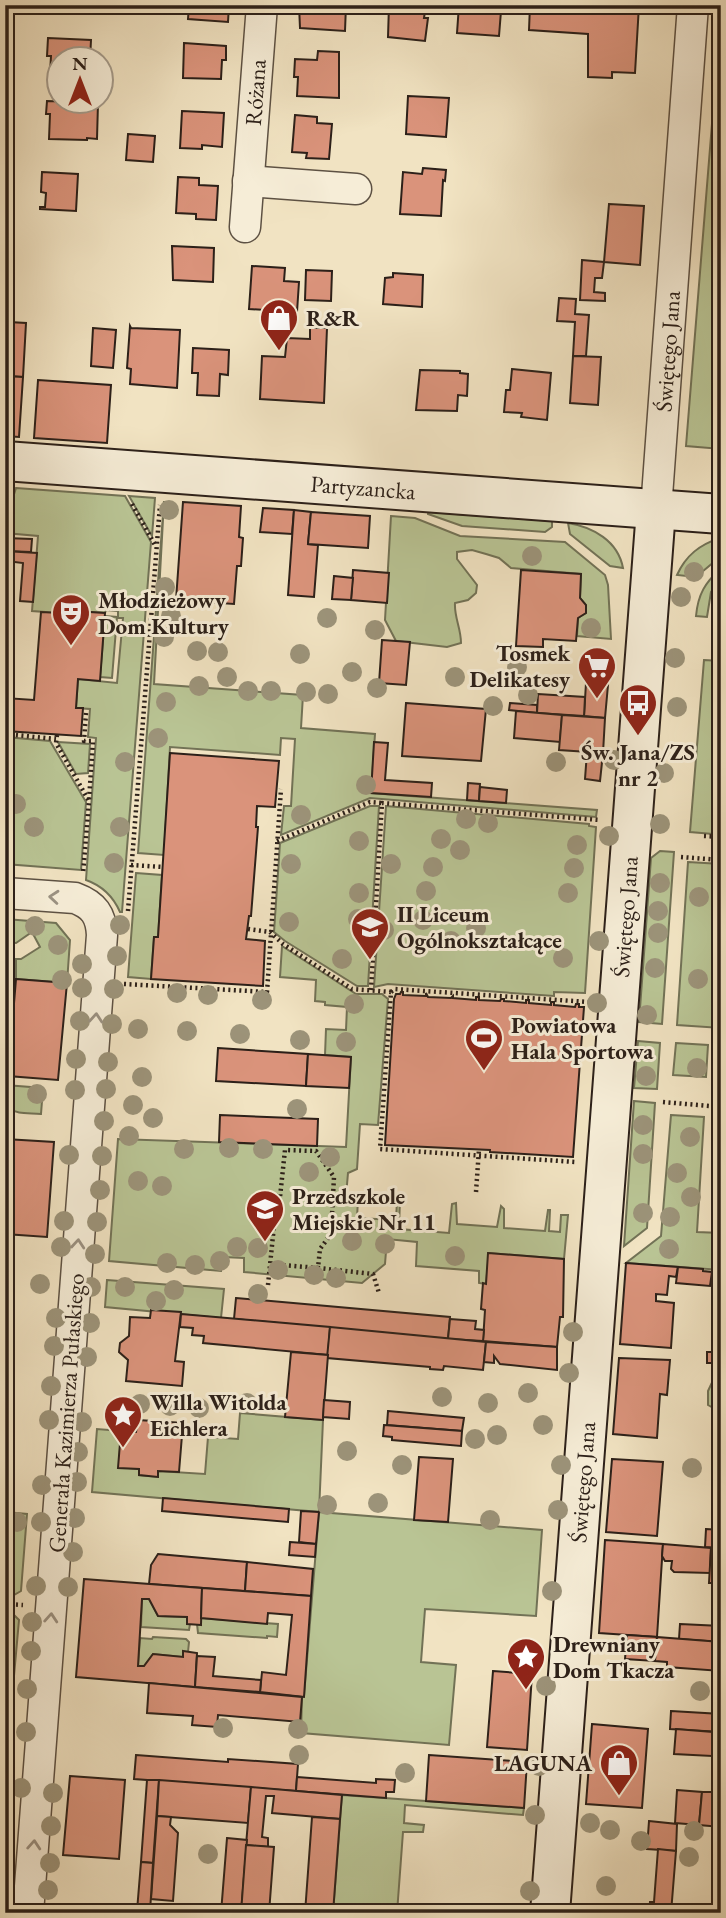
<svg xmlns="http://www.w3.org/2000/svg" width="726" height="1918" viewBox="0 0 726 1918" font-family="'EB Garamond',serif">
  <rect width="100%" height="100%" fill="#f1e3c2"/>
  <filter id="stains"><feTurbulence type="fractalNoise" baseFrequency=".00286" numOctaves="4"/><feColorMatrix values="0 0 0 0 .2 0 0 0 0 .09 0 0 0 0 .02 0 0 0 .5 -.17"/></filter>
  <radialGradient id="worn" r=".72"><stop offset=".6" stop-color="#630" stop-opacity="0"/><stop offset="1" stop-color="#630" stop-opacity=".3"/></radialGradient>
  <g fill="#b9c494" stroke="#727256" stroke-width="2">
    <polygon points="721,12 721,449 686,446"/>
    <path d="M 16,488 L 125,496 L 151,542 L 122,912 L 120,912 C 113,896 103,886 86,880 L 96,738 L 88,737 L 90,709 L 76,708 L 78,679 L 117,683 L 123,618 L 118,618 L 118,611 L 106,610 L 105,613 L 60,610 L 59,613 L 32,611 L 38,536 L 5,533 L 5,523 Z"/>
    <polygon points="129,496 155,498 152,536"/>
    <polygon points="164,501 154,684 303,695 301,728 375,734 371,793 597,810 596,817 370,798 281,835 284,806 291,806 295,739 281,738 280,755 170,747 164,855 138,853"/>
    <polygon points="428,512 552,521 552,527 545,532 462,526 428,514"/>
    <path d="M 391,516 L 415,518 L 460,536 L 565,542 L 605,575 L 608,585 L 611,639 L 577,636 L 578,618 L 586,613 L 586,605 L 580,598 L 581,574 L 511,568 L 499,558 L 486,554 L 472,550 L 457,552 L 457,559 L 477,585 L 476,593 L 468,600 L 455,603 C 454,617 461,628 461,643 L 447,647 L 396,641 L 385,620 Z"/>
    <path d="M 568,523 C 593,527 618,541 623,568 L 610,566 L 570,534 Z"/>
    <path d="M 721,538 L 721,556 L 696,577 L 677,575 C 686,555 700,544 721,538 Z"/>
    <path d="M 721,568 L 721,580 L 711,592 L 707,617 L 696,616 C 698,594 705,583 721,568 Z"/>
    <polygon points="105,616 117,617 112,678 100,677"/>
    <polygon points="704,660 721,661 721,829 714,829 713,834 690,832"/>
    <polygon points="5,737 50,741 86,802 81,870 5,864"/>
    <polygon points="58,742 90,744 88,773 76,774"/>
    <polygon points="370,806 379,806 368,986 357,986 285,941 274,932 280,843"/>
    <polygon points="386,806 589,824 589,826 596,827 585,993 554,992 554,996 388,984 374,987"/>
    <polygon points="660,851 674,852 662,1024 639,1022 651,858"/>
    <polygon points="688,862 721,864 721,1028 677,1025"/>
    <polygon points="136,873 162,875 158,937 154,937 151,979 128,977"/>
    <polygon points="5,919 56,923 70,940 67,983 16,979 16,959 21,959 40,947 32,932 16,943 5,942"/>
    <polygon points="282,946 356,994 382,994 388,999 378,1125 360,1124 357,1169 348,1173 346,1196 358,1199 357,1218 396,1220 397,1201 400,1199 399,1229 449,1233 452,1204 456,1203 457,1224 497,1227 501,1206 504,1209 504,1228 545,1231 548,1210 550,1210 549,1231 560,1232 561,1215 568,1215 564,1259 489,1253 486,1284 479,1283 479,1271 416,1266 417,1242 387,1239 385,1264 362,1283 244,1272 244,1258 223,1257 221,1271 109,1261 118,1139 346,1147 351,1057 325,1055 326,1029 346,1030 347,1007 325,1005 325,1002 315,1001 316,980 280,977"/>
    <polygon points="638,1041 660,1043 657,1089 634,1088"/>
    <polygon points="676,1043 708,1045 706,1077 673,1075"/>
    <path d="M 5,1085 L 43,1088 L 41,1114 C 14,1112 5,1116 5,1085 Z"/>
    <polygon points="634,1101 655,1103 647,1228 624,1246"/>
    <polygon points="671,1115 704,1117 697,1232 721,1233 721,1270 626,1263 661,1236"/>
    <polygon points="107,1280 224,1289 221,1318 105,1307"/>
    <polygon points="721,1374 721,1409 717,1410 708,1405 708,1391 715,1376"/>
    <polygon points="240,1413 323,1420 319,1512 542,1530 536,1616 425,1609 421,1662 456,1665 449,1745 301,1733 302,1697 304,1696 319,1512 92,1492 97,1429 121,1431 119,1467 139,1469 139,1475 158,1477 158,1471 205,1474 208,1437 238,1439"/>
    <polygon points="5,1512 27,1514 21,1591 14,1595 5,1594"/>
    <polygon points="142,1599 149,1599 158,1616 187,1617 187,1623 190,1624 189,1630 141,1627"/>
    <polygon points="5,1613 13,1614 19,1620 12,1698 5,1697"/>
    <polygon points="201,1618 278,1624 277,1637 267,1636 267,1638 198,1633 197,1624 201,1625"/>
    <polygon points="153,1637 186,1639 189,1642 188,1652 183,1652 183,1657 153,1654 144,1666 138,1666 140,1638 152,1639"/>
    <polygon points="342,1795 524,1808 523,1815 405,1805 404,1823 424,1825 423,1832 403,1832 397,1913 333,1913"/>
  </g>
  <g fill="#da937b" stroke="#2c2019" stroke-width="2">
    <polygon points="98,5 98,12 51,6 51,5"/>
    <polygon points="189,5 229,5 228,22 188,19"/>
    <polygon points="299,5 346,5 345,31 300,28"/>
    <polygon points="389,5 426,5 424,18 428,18 425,41 388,37"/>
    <polygon points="459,5 496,5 495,10 501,11 499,36 457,33"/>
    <polygon points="530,5 639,5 635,73 612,72 612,78 588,77 588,34 529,30"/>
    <polygon points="48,38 91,40 90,60 60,60 60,75 50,74 51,56 47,56"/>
    <polygon points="184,43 226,46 226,60 222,60 221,79 183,78"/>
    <polygon points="318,51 339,52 339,98 297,96 298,77 294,77 295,59 317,60"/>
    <polygon points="408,96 449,98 446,137 406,134"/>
    <polygon points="47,101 98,103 97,139 87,138 87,140 49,139 50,114 46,114"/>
    <polygon points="182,111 224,113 222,147 202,145 202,149 180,148"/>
    <polygon points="295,115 317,117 317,123 332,124 329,159 306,158 307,153 292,152"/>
    <polygon points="128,134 155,136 153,162 126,160"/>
    <polygon points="423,168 446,170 445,181 443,180 441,216 400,214 403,172 422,174"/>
    <polygon points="42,172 78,174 76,211 40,209 40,207 45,207 46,193 41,192"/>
    <polygon points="178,177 199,178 199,185 218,186 216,220 196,219 196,214 176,213"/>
    <polygon points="609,204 644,206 640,265 604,262"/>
    <polygon points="172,246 214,248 213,282 173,280"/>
    <polygon points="5,256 12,256 9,322 26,323 23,377 5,376"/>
    <polygon points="582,260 604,262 602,278 595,278 594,292 605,293 605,301 580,300"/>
    <polygon points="252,266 285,268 284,281 299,282 297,312 249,309"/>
    <polygon points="306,270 332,271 331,301 305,300"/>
    <polygon points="393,273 423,275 422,307 383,304 385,278 393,277"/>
    <polygon points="559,298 576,299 575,314 589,315 586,356 573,356 575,322 557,321"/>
    <polygon points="130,326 131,328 180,330 177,388 130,384 131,369 127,368"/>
    <polygon points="93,328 116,330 113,368 91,366"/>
    <polygon points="310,328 327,328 324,403 260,399 262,356 285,357 287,338 310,339"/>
    <polygon points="193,348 229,350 228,375 220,374 219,396 197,395 198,373 192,373"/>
    <polygon points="573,356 601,357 598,405 570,403"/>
    <polygon points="512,369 551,373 547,420 521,417 522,413 504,412 506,390 510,390"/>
    <polygon points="420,370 460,371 460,373 468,374 467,396 458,395 457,411 416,410"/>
    <polygon points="5,376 23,377 19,437 5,436"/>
    <polygon points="38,380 111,385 107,443 34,438"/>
    <polygon points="183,502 241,506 239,537 243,538 241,566 237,566 234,604 176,600"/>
    <polygon points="263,508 294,510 292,534 260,532"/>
    <polygon points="294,510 311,512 308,544 318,545 314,597 288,595"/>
    <polygon points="311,512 370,516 368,548 308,544"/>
    <polygon points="5,538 32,539 31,552 5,551"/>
    <polygon points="5,551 37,553 33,602 20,601 23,563 7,561"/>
    <polygon points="353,570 389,573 387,603 351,600"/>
    <polygon points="521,570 581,574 580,598 586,605 586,613 578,618 576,641 543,639 543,647 516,646"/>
    <polygon points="334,576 353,578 351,600 332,599"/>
    <polygon points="59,610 105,613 100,681 78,679 76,708 83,708 81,736 5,731 5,698 34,700 41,612 59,613"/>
    <polygon points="382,640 410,642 406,685 379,683"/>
    <polygon points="586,683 608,685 605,718 584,716"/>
    <polygon points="538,694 585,697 584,716 537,713"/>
    <polygon points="406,703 486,709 481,761 402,756"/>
    <polygon points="510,703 537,705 537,713 509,710"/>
    <polygon points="516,711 562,715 560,742 514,738"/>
    <polygon points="562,715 605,718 603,753 559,750"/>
    <polygon points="374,742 388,743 385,780 432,783 431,797 371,793"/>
    <polygon points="587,752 603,753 600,781 585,779"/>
    <polygon points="170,753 279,761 275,807 257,806 256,827 258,827 251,916 249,916 246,939 265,941 263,986 151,979 154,937 158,937"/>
    <polygon points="468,783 480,784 479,801 467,800"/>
    <polygon points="480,787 507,790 506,803 479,801"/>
    <polygon points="16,979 67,983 58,1080 8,1076"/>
    <polygon points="401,992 403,992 403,995 426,996 426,993 428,997 451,998 453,996 453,998 476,1000 476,997 479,997 479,1000 500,1001 501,999 504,999 504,1001 526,1003 526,1000 529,1000 529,1003 551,1005 551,1002 554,1002 554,1005 575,1007 576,1004 579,1004 579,1007 584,1007 573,1157 490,1152 490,1150 385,1145 394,999 396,994 400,994"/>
    <polygon points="218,1048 308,1054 306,1086 216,1081"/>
    <polygon points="308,1054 351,1057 349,1088 306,1086"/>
    <polygon points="220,1115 318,1119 317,1146 219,1142"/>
    <polygon points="5,1139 54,1142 47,1237 5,1234"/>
    <polygon points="488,1253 564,1259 563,1317 560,1317 557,1347 483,1341 485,1310 481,1309 483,1283 486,1284"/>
    <polygon points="626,1263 678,1267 676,1277 669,1276 667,1295 656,1294 656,1301 674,1303 671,1348 620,1344"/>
    <polygon points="678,1267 703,1269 703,1271 712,1272 710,1286 676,1283"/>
    <polygon points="236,1298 450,1317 448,1339 234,1319"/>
    <polygon points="151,1310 181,1312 175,1361 184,1362 182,1386 126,1381 128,1360 119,1352 120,1343 129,1336 130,1317 150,1318"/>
    <polygon points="181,1314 330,1327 328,1355 203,1343 204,1336 192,1335 193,1328 180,1327"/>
    <polygon points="450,1319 476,1321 475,1329 484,1330 483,1341 448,1339"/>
    <polygon points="330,1327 486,1342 483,1370 444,1366 443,1370 430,1369 430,1367 327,1358"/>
    <polygon points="486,1342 557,1347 557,1370 500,1364 494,1356 494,1363 484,1362"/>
    <polygon points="291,1352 328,1355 323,1420 285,1417"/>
    <rect x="707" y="1352" width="14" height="11"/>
    <polygon points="619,1358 670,1360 667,1395 660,1394 657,1438 613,1434"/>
    <polygon points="324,1400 350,1402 349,1419 323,1417"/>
    <polygon points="388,1411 464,1418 462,1431 387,1425"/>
    <polygon points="138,1420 183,1423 179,1472 158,1471 158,1477 139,1475 139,1469 118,1468 121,1431 136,1432"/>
    <polygon points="384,1425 462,1431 461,1446 392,1440 392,1437 383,1436"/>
    <polygon points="419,1457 453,1459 448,1522 414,1520"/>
    <polygon points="612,1459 663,1462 657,1536 606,1532"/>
    <polygon points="163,1498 289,1509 288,1522 162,1511"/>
    <polygon points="301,1511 319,1512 316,1544 299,1542"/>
    <polygon points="706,1529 721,1530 721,1548 705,1547"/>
    <polygon points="605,1540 663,1544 657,1637 599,1633"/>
    <polygon points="290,1542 316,1544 315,1557 289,1555"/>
    <polygon points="663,1544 711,1548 710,1573 674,1572 671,1569 672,1561 665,1561 662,1556"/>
    <polygon points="711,1548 721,1548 721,1583 709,1583"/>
    <polygon points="158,1554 247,1562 245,1591 149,1584 151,1565"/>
    <polygon points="247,1562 313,1569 311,1596 245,1591"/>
    <polygon points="84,1579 202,1588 201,1625 187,1624 187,1617 158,1616 149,1599 142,1599 138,1666 144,1666 153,1654 183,1657 183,1651 197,1653 195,1687 76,1677"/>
    <polygon points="202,1588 311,1596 304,1697 260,1692 262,1672 286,1675 292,1615 268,1613 267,1624 201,1618"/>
    <polygon points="680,1624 721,1626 721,1642 679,1639"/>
    <polygon points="627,1635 657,1637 655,1661 625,1659"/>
    <polygon points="657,1637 721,1642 721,1671 667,1667 667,1662 655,1661"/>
    <polygon points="197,1656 215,1657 213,1676 261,1680 260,1692 195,1687"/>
    <polygon points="493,1671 532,1674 527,1750 487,1747"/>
    <polygon points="149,1683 302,1697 300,1722 218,1715 217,1727 192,1725 193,1716 147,1713"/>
    <polygon points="671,1711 721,1714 721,1732 670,1729"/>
    <polygon points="592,1724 648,1729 642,1808 586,1804"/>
    <polygon points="676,1729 713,1732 712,1756 674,1754"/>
    <polygon points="136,1755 228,1762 228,1759 298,1764 296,1791 134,1779"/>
    <polygon points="429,1755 527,1762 524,1808 426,1801"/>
    <polygon points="70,1776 125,1780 119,1859 63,1855"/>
    <polygon points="297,1777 376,1783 376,1779 395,1780 394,1792 386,1792 386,1798 296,1791"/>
    <polygon points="147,1780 159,1780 153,1863 141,1862"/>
    <polygon points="159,1780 251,1787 248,1823 157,1816"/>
    <polygon points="251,1787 342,1795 340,1819 272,1813 274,1796 266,1796 262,1837 268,1838 268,1847 246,1845"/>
    <polygon points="677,1790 702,1792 699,1825 675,1823"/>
    <polygon points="702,1792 721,1792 721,1827 699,1825"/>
    <polygon points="157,1816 171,1817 170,1825 178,1833 173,1901 151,1899"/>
    <polygon points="312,1817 340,1819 333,1913 305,1913"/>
    <polygon points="649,1821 677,1824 676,1851 647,1849"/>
    <polygon points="227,1838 247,1840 241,1913 221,1913"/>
    <polygon points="246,1845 274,1847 269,1913 241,1913"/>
    <polygon points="658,1849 676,1851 671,1913 649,1913 650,1902 654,1902"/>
    <polygon points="141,1862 153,1863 150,1912 137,1911"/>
    <polygon points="440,1909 485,1913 439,1913"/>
  </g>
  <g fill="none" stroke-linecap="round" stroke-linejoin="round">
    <defs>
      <g id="street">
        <polyline points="248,181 356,189"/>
        <path id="s1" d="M 245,227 L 262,5"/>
        <path id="s2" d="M 656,510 L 693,5"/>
        <path d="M 5,893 L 75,898 C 94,905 101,915 102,935 L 28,1913"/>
      </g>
      <g id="secondary">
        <path id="s3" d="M 5,461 L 721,514"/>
        <path id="s4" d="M 550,1913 L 656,510"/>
      </g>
    </defs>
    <use href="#street" stroke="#5d5143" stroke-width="33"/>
    <use href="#secondary" stroke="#2c2019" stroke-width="42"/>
    <g stroke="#2c2019" stroke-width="4.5" stroke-dasharray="2 3.5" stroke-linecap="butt">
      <polyline points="132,504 155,545"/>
      <polyline points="86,713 84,741 93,741 89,800"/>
      <polyline points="5,734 56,739"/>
      <polyline points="57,735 56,743 89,801 83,874"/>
      <polyline points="704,836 721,837"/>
      <polyline points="277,841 370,802 382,803"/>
      <polyline points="681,857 721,860"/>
      <polyline points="131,865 163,867"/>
      <polyline points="128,911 160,505"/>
      <polyline points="248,929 270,932 283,944 352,989 391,992 380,1149 575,1162"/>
      <polyline points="124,984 267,992 281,789"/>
      <polyline points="371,990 382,803 600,820"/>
      <polyline points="391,992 395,989 588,1002"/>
      <polyline points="663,1102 721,1107"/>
      <polyline points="476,1192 479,1149"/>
      <polyline points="318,1268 373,1274 379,1293"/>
      <polyline points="268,1285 277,1196 280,1197 285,1150 316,1151 334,1177 331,1234 320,1249 318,1268 270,1264"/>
      <polyline points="5,1604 23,1605"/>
    </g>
    <use href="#street" stroke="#f6edd7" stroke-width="30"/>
    <use href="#secondary" stroke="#f6edd7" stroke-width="38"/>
  </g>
  <g fill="#9c9379">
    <circle cx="169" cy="510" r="10"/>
    <circle cx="532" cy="556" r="10"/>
    <circle cx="694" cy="572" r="10"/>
    <circle cx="165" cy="587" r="10"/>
    <circle cx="681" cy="597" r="10"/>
    <circle cx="171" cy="616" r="10"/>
    <circle cx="327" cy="618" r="10"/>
    <circle cx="591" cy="628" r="10"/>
    <circle cx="375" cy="630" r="10"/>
    <circle cx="164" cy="637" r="10"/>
    <circle cx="197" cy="651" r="10"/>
    <circle cx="218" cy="652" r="10"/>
    <circle cx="300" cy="654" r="10"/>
    <circle cx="675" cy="658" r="10"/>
    <circle cx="517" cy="667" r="10"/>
    <circle cx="606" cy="670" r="10"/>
    <circle cx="352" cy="672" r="10"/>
    <circle cx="227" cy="677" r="10"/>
    <circle cx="455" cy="677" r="10"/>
    <circle cx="199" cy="686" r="10"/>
    <circle cx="377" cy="688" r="10"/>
    <circle cx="248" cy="691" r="10"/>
    <circle cx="271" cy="691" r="10"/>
    <circle cx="306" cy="692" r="10"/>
    <circle cx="328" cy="694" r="10"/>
    <circle cx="528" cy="695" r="10"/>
    <circle cx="166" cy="702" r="10"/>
    <circle cx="493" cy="706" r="10"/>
    <circle cx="677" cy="707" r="10"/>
    <circle cx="158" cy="738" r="10"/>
    <circle cx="614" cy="760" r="10"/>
    <circle cx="125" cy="762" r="10"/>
    <circle cx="556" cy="762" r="10"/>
    <circle cx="664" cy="773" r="10"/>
    <circle cx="366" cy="785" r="10"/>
    <circle cx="16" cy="804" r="10"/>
    <circle cx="301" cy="815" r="10"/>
    <circle cx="466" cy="819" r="10"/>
    <circle cx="488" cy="823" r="10"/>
    <circle cx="660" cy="824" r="10"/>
    <circle cx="34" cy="827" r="10"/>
    <circle cx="120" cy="827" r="10"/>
    <circle cx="609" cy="836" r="10"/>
    <circle cx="441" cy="839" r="10"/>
    <circle cx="359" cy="841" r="10"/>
    <circle cx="577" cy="845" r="10"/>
    <circle cx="460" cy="850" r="10"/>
    <circle cx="114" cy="863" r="10"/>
    <circle cx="291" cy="864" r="10"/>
    <circle cx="391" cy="864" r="10"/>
    <circle cx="433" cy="867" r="10"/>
    <circle cx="574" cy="868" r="10"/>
    <circle cx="660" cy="883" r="10"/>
    <circle cx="426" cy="891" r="10"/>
    <circle cx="359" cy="893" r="10"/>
    <circle cx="568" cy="893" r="10"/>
    <circle cx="699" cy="897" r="10"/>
    <circle cx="658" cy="911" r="10"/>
    <circle cx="358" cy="919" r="10"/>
    <circle cx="423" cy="920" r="10"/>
    <circle cx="289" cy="922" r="10"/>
    <circle cx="120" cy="925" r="10"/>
    <circle cx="35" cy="926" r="10"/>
    <circle cx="476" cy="928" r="10"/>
    <circle cx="384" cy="930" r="10"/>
    <circle cx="658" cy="933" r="10"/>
    <circle cx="451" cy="941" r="10"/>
    <circle cx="599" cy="941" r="10"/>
    <circle cx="58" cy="945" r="10"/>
    <circle cx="117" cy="956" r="10"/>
    <circle cx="563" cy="958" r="10"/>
    <circle cx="342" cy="959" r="10"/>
    <circle cx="82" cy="964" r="10"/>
    <circle cx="655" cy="968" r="10"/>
    <circle cx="698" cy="979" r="10"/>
    <circle cx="62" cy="980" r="10"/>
    <circle cx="82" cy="988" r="10"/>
    <circle cx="114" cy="989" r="10"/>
    <circle cx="177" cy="993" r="10"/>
    <circle cx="208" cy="995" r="10"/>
    <circle cx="262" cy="1000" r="10"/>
    <circle cx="597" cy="1003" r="10"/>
    <circle cx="354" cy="1004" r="10"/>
    <circle cx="647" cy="1015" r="10"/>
    <circle cx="80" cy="1021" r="10"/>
    <circle cx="112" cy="1024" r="10"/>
    <circle cx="138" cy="1029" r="10"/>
    <circle cx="187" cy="1031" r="10"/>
    <circle cx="240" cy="1034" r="10"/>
    <circle cx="300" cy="1040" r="10"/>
    <circle cx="346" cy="1042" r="10"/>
    <circle cx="76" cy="1059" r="10"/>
    <circle cx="108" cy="1062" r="10"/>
    <circle cx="697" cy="1068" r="10"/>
    <circle cx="646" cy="1076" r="10"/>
    <circle cx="142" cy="1077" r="10"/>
    <circle cx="106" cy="1089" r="10"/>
    <circle cx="75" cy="1090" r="10"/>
    <circle cx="37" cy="1094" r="10"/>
    <circle cx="133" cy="1105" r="10"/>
    <circle cx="297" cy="1109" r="10"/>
    <circle cx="153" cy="1118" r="10"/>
    <circle cx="104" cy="1121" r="10"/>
    <circle cx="643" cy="1125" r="10"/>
    <circle cx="129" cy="1136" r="10"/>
    <circle cx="690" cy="1137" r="10"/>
    <circle cx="229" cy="1148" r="10"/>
    <circle cx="184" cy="1149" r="10"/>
    <circle cx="263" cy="1149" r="10"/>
    <circle cx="643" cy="1154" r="10"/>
    <circle cx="69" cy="1155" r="10"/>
    <circle cx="102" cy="1156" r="10"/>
    <circle cx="330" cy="1157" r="10"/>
    <circle cx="309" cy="1172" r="10"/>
    <circle cx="677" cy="1173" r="10"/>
    <circle cx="138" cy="1181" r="10"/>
    <circle cx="162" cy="1186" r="10"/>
    <circle cx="100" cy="1190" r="10"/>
    <circle cx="691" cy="1197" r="10"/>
    <circle cx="643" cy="1213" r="10"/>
    <circle cx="670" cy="1217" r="10"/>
    <circle cx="64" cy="1221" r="10"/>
    <circle cx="97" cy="1222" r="10"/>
    <circle cx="352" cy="1241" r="10"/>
    <circle cx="385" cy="1244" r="10"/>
    <circle cx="61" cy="1247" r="10"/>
    <circle cx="237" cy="1247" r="10"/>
    <circle cx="258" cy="1248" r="10"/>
    <circle cx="669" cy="1249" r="10"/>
    <circle cx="95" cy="1254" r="10"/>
    <circle cx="455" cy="1256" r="10"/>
    <circle cx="220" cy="1261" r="10"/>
    <circle cx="167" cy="1263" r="10"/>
    <circle cx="195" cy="1265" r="10"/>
    <circle cx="278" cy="1270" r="10"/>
    <circle cx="314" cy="1275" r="10"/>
    <circle cx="336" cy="1278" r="10"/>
    <circle cx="40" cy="1284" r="10"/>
    <circle cx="91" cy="1287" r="10"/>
    <circle cx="125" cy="1287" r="10"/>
    <circle cx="174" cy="1290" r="10"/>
    <circle cx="258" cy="1294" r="10"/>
    <circle cx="156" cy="1301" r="10"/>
    <circle cx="56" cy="1318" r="10"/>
    <circle cx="90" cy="1323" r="10"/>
    <circle cx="573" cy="1332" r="10"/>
    <circle cx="54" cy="1346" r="10"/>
    <circle cx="87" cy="1357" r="10"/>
    <circle cx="569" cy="1373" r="10"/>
    <circle cx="51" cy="1386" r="10"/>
    <circle cx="528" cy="1393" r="10"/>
    <circle cx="442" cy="1397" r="10"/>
    <circle cx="247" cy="1403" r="10"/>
    <circle cx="488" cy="1403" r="10"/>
    <circle cx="140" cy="1404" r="10"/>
    <circle cx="170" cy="1406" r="10"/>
    <circle cx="199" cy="1408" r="10"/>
    <circle cx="49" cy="1420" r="10"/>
    <circle cx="82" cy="1422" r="10"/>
    <circle cx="543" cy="1425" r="10"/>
    <circle cx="497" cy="1435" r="10"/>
    <circle cx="475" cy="1439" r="10"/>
    <circle cx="347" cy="1451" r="10"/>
    <circle cx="78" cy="1452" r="10"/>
    <circle cx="402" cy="1465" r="10"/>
    <circle cx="561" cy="1465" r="10"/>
    <circle cx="692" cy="1468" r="10"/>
    <circle cx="77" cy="1482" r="10"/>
    <circle cx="42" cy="1485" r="10"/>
    <circle cx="378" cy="1503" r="10"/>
    <circle cx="327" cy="1505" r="10"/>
    <circle cx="558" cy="1510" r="10"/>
    <circle cx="75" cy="1518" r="10"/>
    <circle cx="490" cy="1520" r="10"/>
    <circle cx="17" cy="1522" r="10"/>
    <circle cx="41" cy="1522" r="10"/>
    <circle cx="73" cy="1552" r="10"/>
    <circle cx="36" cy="1586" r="10"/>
    <circle cx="68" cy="1587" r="10"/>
    <circle cx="552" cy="1591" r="10"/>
    <circle cx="32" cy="1622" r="10"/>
    <circle cx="31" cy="1651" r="10"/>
    <circle cx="546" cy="1686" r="10"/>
    <circle cx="27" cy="1689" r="10"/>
    <circle cx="700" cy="1691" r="10"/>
    <circle cx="223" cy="1728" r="10"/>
    <circle cx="298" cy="1729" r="10"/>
    <circle cx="26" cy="1732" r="10"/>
    <circle cx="299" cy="1755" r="10"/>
    <circle cx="539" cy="1766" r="10"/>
    <circle cx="405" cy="1773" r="10"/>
    <circle cx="21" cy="1788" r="10"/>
    <circle cx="53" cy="1793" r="10"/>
    <circle cx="535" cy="1815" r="10"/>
    <circle cx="590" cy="1823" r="10"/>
    <circle cx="51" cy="1826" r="10"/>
    <circle cx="610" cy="1830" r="10"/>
    <circle cx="694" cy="1831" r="10"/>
    <circle cx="641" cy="1841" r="10"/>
    <circle cx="208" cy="1854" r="10"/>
    <circle cx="689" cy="1857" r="10"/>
    <circle cx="50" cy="1863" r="10"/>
    <circle cx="606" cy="1886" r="10"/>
    <circle cx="48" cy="1890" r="10"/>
    <circle cx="530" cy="1891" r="10"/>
  </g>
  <defs><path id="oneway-chevron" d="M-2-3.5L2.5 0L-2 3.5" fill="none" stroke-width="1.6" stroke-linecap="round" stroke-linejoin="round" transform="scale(1.75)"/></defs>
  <g stroke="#9b9182">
    <use href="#oneway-chevron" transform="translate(54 897) rotate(-175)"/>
    <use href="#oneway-chevron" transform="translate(96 1018) rotate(-86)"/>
    <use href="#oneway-chevron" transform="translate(78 1244) rotate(-85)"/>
    <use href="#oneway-chevron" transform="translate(51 1618) rotate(-86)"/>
    <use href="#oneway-chevron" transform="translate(34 1845) rotate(-86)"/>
  </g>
  <defs>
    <symbol id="shop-pin" viewBox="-11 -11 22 30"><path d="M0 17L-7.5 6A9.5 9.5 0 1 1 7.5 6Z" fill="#8f2418" stroke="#f6edd7"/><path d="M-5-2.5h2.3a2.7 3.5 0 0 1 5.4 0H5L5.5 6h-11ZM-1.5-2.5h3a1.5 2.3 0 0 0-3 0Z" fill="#fff"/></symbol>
    <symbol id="theatre-pin" viewBox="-11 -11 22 30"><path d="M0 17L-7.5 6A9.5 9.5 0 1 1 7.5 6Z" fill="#8f2418" stroke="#f6edd7"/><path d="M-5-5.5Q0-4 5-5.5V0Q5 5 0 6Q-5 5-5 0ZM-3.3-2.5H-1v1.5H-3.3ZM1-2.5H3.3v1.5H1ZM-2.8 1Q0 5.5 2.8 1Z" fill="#fff"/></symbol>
    <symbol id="supermarket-pin" viewBox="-11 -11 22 30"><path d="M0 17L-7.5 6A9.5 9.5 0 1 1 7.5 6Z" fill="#8f2418" stroke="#f6edd7"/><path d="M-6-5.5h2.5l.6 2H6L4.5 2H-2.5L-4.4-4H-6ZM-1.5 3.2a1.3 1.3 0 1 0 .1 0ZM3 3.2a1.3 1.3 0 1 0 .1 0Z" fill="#fff"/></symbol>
    <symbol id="bus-pin" viewBox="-11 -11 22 30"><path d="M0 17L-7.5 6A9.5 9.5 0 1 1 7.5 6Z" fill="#8f2418" stroke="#f6edd7"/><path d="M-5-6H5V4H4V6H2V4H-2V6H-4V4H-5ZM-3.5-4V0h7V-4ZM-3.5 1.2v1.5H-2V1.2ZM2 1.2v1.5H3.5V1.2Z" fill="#fff"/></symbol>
    <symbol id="school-pin" viewBox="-11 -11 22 30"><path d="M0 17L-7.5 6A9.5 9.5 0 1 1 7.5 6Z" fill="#8f2418" stroke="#f6edd7"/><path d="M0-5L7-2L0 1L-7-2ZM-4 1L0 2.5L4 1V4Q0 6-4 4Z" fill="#fff"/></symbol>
    <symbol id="stadium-pin" viewBox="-11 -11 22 30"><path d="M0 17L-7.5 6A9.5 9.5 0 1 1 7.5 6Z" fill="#8f2418" stroke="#f6edd7"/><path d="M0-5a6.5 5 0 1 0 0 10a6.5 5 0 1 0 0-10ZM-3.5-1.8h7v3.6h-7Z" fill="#fff"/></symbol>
    <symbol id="sight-pin" viewBox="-11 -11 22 30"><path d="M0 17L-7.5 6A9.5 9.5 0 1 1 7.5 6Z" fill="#8f2418" stroke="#f6edd7"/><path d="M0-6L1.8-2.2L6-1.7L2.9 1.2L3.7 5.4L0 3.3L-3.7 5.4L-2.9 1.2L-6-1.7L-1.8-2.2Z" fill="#fff"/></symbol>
  </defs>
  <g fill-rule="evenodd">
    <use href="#shop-pin" x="257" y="296" width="44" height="60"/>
    <use href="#theatre-pin" x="49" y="591" width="44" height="60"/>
    <use href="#supermarket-pin" x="575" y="644" width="44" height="60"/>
    <use href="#bus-pin" x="616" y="681" width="44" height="60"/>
    <use href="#school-pin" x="348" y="905" width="44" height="60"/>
    <use href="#stadium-pin" x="462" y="1016" width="44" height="60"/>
    <use href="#school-pin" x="243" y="1187" width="44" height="60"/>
    <use href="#sight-pin" x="101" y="1393" width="44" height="60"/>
    <use href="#sight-pin" x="504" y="1635" width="44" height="60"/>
    <use href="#shop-pin" x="597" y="1741" width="44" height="60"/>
  </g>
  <g text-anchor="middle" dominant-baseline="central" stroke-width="6" stroke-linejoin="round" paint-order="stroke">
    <g font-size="23" fill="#2c2019" stroke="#f6edd7">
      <text stroke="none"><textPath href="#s1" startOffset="135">Różana</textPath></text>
      <text stroke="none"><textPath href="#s2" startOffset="159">Świętego Jana</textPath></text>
      <text stroke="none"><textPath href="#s3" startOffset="359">Partyzancka</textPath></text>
      <text stroke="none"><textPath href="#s4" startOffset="999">Świętego Jana</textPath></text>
      <text transform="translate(66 1413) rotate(-86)">Generała Kazimierza Pułaskiego</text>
      <text stroke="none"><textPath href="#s4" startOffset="432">Świętego Jana</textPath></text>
    </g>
    <g font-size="23" font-weight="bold" fill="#2c2019" stroke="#f6edd7" text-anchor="start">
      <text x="306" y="318">R&amp;R</text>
      <text x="98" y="600">Młodzieżowy<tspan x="98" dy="26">Dom Kultury</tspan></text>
      <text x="570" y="653" text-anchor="end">Tosmek<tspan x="570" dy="26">Delikatesy</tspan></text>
      <text x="638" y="752" text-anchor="middle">Św. Jana/ZS<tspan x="638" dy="26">nr 2</tspan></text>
      <text x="397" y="914">II Liceum<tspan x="397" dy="26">Ogólnokształcące</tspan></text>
      <text x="511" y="1025">Powiatowa<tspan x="511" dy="26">Hala Sportowa</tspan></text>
      <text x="292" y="1196">Przedszkole<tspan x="292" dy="26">Miejskie Nr 11</tspan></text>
      <text x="150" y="1402">Willa Witolda<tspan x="150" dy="26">Eichlera</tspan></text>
      <text x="553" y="1644">Drewniany<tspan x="553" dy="26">Dom Tkacza</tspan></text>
      <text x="592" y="1763" text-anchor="end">LAGUNA</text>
    </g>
  </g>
  <rect width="726" height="1918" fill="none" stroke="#f1e3c2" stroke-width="28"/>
  <rect x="7" y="7" width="712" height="1904" fill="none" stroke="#2c2019" stroke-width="3.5"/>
  <rect x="14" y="14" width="698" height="1890" fill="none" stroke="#2c2019" stroke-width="2"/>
  <g transform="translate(80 80)"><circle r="33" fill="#f6edd7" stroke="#a59b8b" stroke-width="2"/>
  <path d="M0-5L12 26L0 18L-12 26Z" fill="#8f2418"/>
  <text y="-10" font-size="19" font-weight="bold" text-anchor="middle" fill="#2c2019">N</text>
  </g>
  <rect width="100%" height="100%" filter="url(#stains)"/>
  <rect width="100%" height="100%" fill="url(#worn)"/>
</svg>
